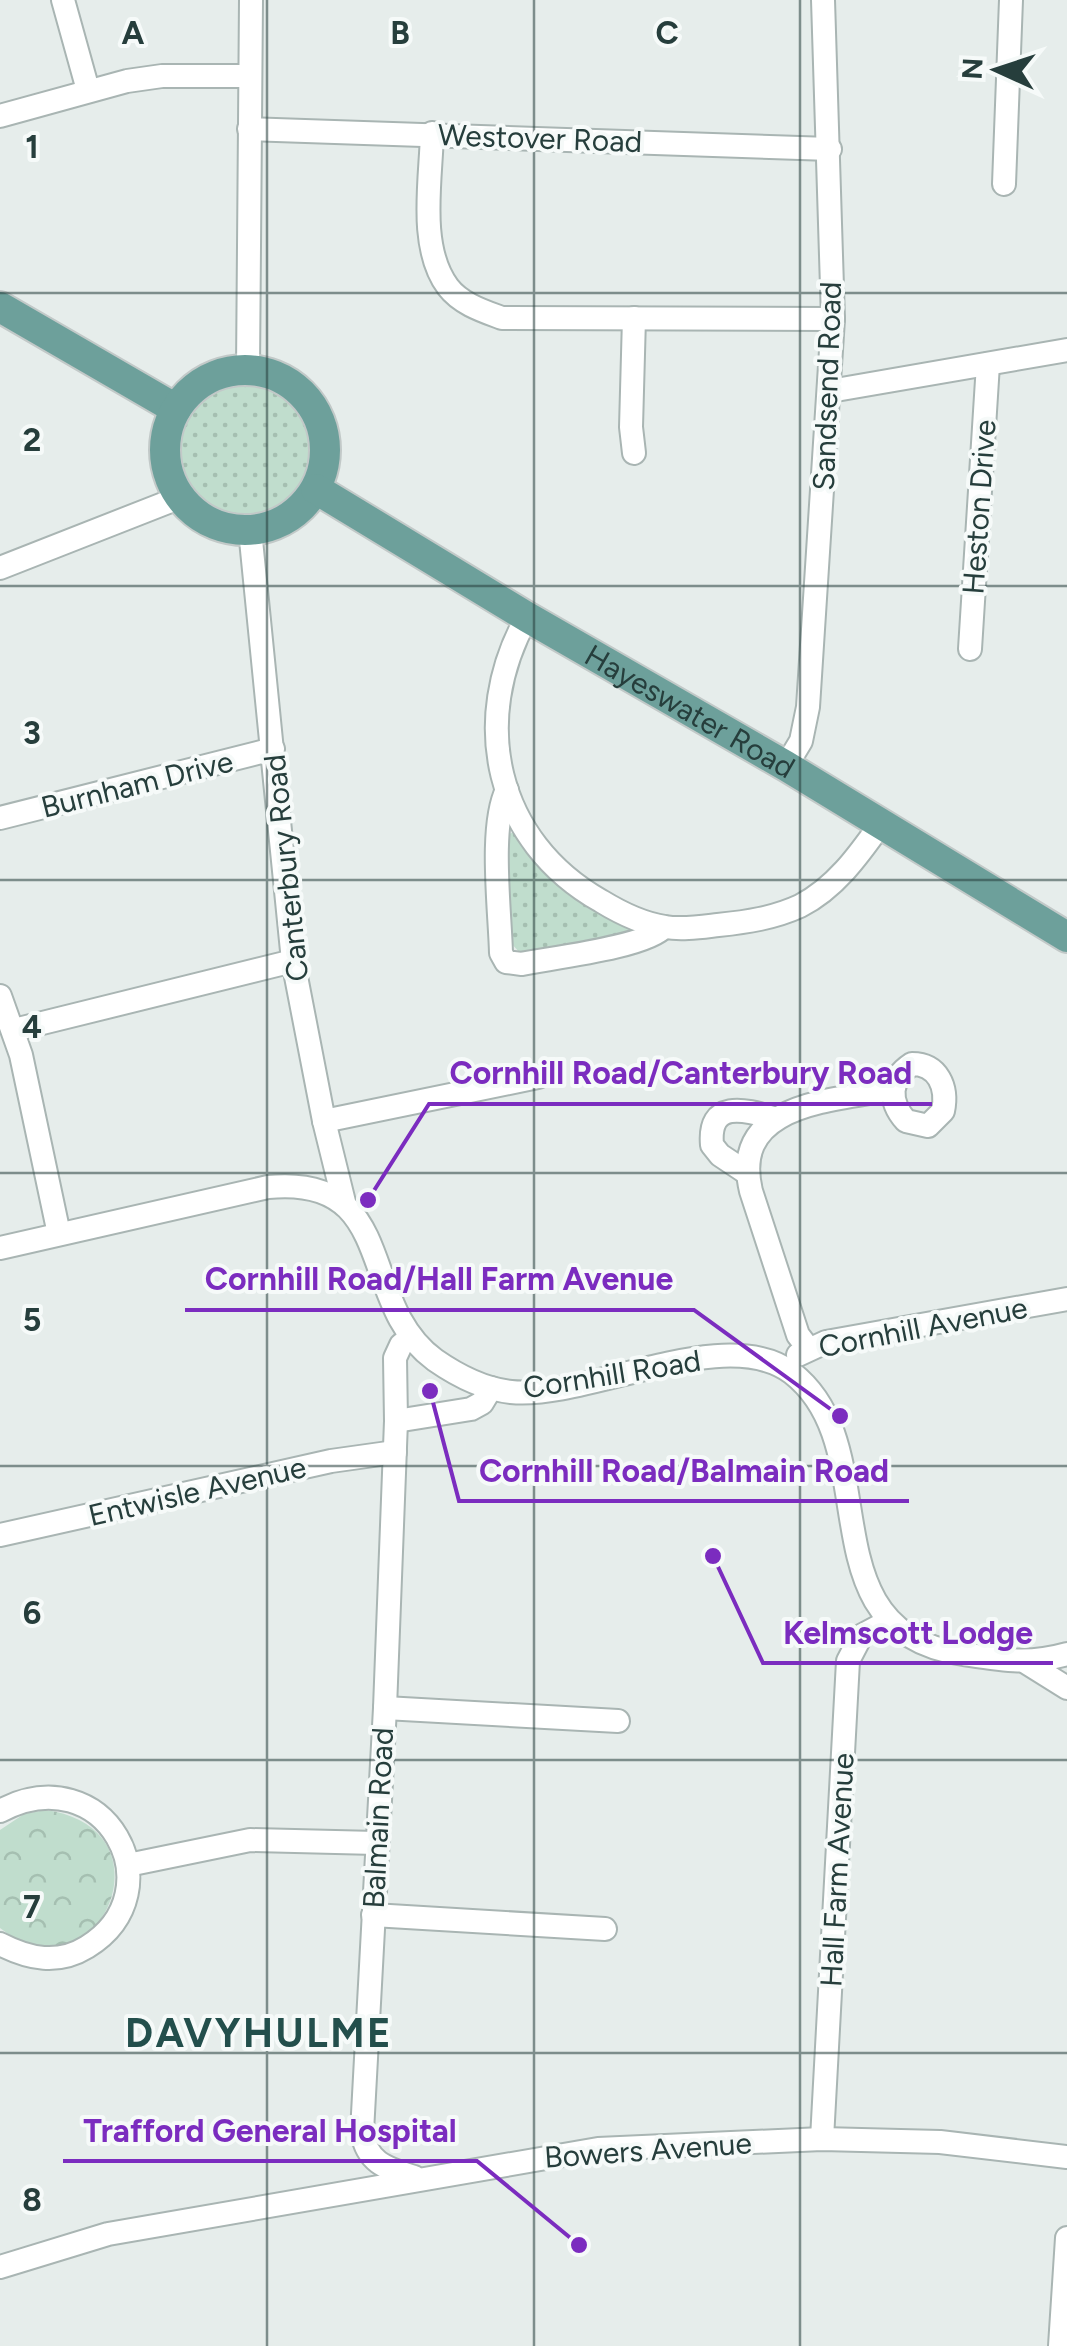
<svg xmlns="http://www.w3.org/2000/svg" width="1067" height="2346" viewBox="0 0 1067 2346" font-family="Figtree,sans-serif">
  <defs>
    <pattern id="grass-dots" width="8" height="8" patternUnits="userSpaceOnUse" patternTransform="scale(2.5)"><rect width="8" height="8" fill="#c0ddcd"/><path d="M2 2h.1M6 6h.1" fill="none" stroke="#a5bfb1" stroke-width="1.8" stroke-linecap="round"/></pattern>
    <pattern id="forest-crowns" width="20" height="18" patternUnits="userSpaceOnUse" patternTransform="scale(2.5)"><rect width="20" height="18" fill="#c0ddcd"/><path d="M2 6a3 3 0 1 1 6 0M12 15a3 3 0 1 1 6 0" fill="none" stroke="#a5bfb1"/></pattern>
  </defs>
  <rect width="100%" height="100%" fill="#e6edeb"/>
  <g fill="url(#grass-dots)">
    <circle cx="246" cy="450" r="68"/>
    <polygon points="513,832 555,882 602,914 634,928 633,934 521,954 509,941 508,835"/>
  </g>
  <path fill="url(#forest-crowns)" d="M 45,1810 C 177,1827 98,2006 0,1928 L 0,1830 L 24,1814 Z"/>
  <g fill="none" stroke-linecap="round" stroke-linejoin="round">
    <defs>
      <g id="minor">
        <polyline points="63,0 88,90"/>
        <polyline points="0,116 127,81 162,76 249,76"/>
        <polyline points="249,129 830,149"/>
        <path d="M 432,133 C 431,179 418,247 448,287 C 461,304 483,311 502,318 L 833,319"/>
        <polyline points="1004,184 1011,0"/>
        <polyline points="634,318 631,427 634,453"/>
        <polyline points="248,369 251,0"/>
        <polyline points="830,391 1067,350"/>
        <polyline points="250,530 293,961 324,1121 344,1202"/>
        <polyline points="0,568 181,497"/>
        <path d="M 527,617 C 469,721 495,841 601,901 C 619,912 644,924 665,927 C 682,930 701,927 718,925 C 747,922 774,918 800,906 C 835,888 858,856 880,825"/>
        <polyline points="970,649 988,364"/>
        <polyline points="786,766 801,741 808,707 833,319 823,0"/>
        <path d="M 507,790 C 489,826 500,911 501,953 L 506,962 L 522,964 C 551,958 647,947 664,927"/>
        <polyline points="0,818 273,749"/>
        <polyline points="0,996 21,1055 59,1234"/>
        <polyline points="14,1030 293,961"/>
        <path d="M 912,1064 C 938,1064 948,1087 943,1111 L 928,1126 L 906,1121 C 888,1101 889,1079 912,1064 Z"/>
        <polyline points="324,1121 538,1077"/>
        <path d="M 747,1173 L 720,1155 L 712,1145 C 708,1100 744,1109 773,1118"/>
        <path d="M 0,1248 L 268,1187 C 400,1174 356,1303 435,1360 C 458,1376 483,1389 511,1392 C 588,1400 725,1322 792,1373 C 889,1448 802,1631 963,1654 C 1002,1660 1028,1665 1067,1654"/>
        <path d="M 411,1337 L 401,1345 L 395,1358 L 396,1421 L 385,1708 L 362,2132 C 367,2163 386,2168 414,2177"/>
        <path d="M 808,1348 L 798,1335 L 751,1191 C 730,1103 832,1101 892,1089"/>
        <polyline points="798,1355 826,1342 1067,1299"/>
        <polyline points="396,1421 471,1409 482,1403 491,1388"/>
        <polyline points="0,1535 331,1461 395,1452"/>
        <polyline points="1027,1663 1067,1688"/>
        <polyline points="385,1708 618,1721"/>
        <path d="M 0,1811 C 105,1755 178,1891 87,1947 C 58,1965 29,1959 0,1944"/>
        <polyline points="128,1865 250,1840 376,1843"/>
        <polyline points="373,1915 605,1929"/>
        <polyline points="822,2139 848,1661 861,1636 889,1621"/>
        <polyline points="0,2267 108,2234 598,2149 822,2139 940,2142 1067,2157"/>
        <polyline points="1060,2346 1067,2238"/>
      </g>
      <g id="major">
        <polyline points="0,307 176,409"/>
        <circle cx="245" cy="450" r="80"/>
        <path id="s1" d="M 316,489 L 527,617 L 786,766 L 1067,937"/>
      </g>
    </defs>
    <use href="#minor" stroke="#a9b5b3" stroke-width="26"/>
    <use href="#major" stroke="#c2c9c8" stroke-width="34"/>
    <use href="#minor" stroke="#fff" stroke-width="22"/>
    <use href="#major" stroke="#6da09b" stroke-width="30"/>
  </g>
  <path fill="none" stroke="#263e3c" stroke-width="2.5" stroke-opacity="0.55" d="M 267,0 L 267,2346M 534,0 L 534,2346M 800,0 L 800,2346M 0,293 L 1067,293M 0,586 L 1067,586M 0,880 L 1067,880M 0,1173 L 1067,1173M 0,1466 L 1067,1466M 0,1760 L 1067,1760M 0,2053 L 1067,2053"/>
  <g text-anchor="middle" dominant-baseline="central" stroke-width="8" stroke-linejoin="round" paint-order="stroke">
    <g font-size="30" fill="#263e3c" stroke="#f6faf9">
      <text transform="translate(540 138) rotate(2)">Westover Road</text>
      <text transform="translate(827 386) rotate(-88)">Sandsend Road</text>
      <text transform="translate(979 507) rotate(-86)">Heston Drive</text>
      <text stroke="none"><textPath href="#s1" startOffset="435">Hayeswater Road</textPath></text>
      <text transform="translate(137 784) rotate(-14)">Burnham Drive</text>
      <text transform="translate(286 868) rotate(-96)">Canterbury Road</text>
      <text transform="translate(923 1327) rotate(-11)">Cornhill Avenue</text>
      <text transform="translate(612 1374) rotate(-9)">Cornhill Road</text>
      <text transform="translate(197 1491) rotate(-13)">Entwisle Avenue</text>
      <text transform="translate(378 1818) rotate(-87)">Balmain Road</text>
      <text transform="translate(837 1870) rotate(-87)">Hall Farm Avenue</text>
      <text transform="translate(648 2150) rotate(-4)">Bowers Avenue</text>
    </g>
    <g font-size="40" font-weight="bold" letter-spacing="2.5" fill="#234f4c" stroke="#f6faf9">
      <text x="259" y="2033">DAVYHULME</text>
    </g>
  </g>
  <g font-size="32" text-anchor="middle" font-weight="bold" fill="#263e3c" stroke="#f6faf9" stroke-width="8" stroke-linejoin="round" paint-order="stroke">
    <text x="133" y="44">A</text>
    <text x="400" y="44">B</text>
    <text x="667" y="44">C</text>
    <text x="32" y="158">1</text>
    <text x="32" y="451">2</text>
    <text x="32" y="744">3</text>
    <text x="32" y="1038">4</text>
    <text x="32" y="1331">5</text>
    <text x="32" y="1624">6</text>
    <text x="32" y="1918">7</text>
    <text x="32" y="2211">8</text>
  </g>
  <path fill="none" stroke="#7b2cbf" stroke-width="4" d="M368 1200L429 1104H932M840 1416L694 1310H185M430 1391L459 1501H909M713 1556L763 1663H1053M579 2245L477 2161H63"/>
  <g fill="#7b2cbf" stroke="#f6faf9" stroke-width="4">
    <circle cx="368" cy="1200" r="10"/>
    <circle cx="840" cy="1416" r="10"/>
    <circle cx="430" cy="1391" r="10"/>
    <circle cx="713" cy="1556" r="10"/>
    <circle cx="579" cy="2245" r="10"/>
  </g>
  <g font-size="32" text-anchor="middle" font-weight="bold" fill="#7b2cbf" stroke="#f6faf9" stroke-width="8" stroke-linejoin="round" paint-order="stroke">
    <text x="681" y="1084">Cornhill Road/Canterbury Road</text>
    <text x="439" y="1290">Cornhill Road/Hall Farm Avenue</text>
    <text x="684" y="1482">Cornhill Road/Balmain Road</text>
    <text x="908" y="1644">Kelmscott Lodge</text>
    <text x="270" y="2142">Trafford General Hospital</text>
  </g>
  <g transform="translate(997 70) rotate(273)" stroke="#f6faf9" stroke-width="8" paint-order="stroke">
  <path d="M0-8L18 38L0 25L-18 38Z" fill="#263e3c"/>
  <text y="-15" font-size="28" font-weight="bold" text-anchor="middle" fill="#263e3c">N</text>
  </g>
</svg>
